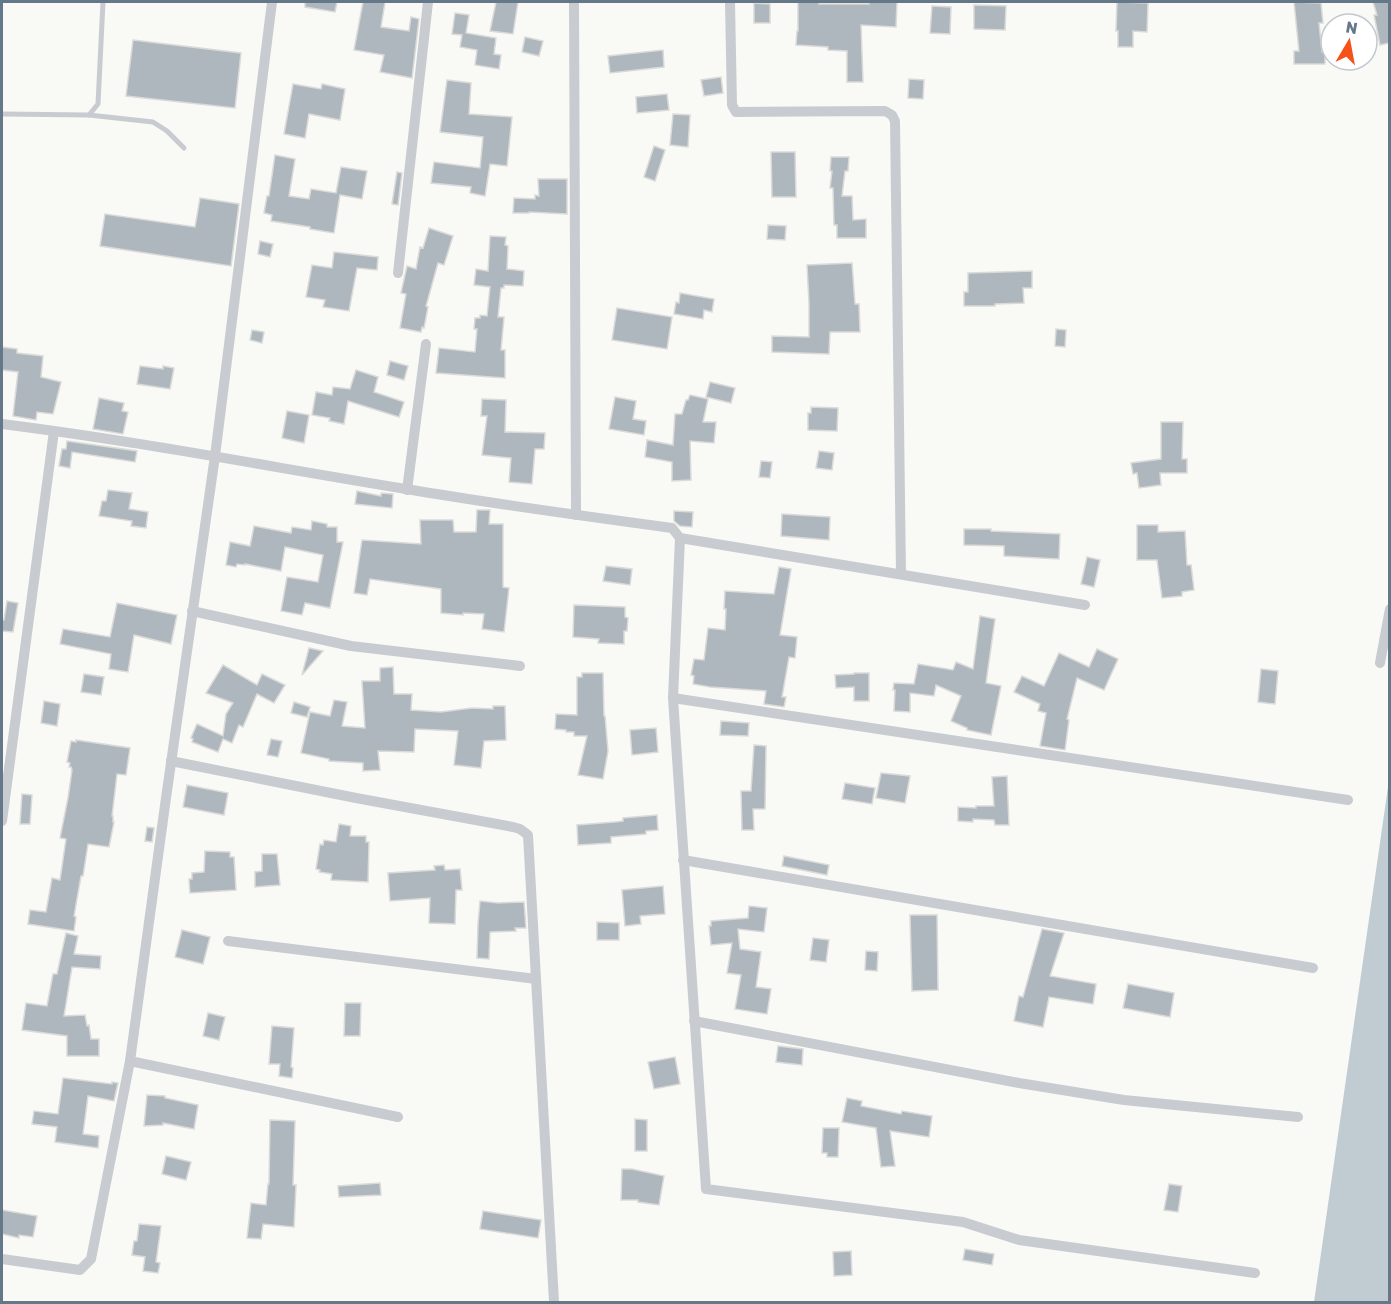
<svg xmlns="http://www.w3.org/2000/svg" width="1391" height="1304" viewBox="0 0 1391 1304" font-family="Rubik,sans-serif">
  <rect width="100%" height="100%" fill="#f9f9f6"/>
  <polygon fill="#c1ccd2" points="1389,780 1389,1302 1314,1302"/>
  <g fill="#aeb7be" stroke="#dadad8" stroke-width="1.5">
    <polygon points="305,2 337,2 335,12 305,7"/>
    <polygon points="363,2 385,2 381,27 409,31 411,17 419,19 412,78 380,72 384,55 354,50"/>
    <polygon points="496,2 518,2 513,34 490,31"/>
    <polygon points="798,2 819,2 819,4 869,4 869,2 897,2 896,27 861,25 863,82 847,82 847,51 828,50 828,47 796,45 797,31 798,31"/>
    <polygon points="1117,2 1148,3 1147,32 1133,31 1133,47 1118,47 1118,31 1116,31"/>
    <polygon points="1294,2 1321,3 1323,23 1319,23 1322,52 1325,52 1325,64 1294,64 1294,51 1299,51"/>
    <polygon points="1373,2 1389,2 1389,43 1380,45 1374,15 1377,15"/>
    <polygon points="754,3 770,4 770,23 754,23"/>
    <polygon points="974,5 1006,6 1005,30 974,29"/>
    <polygon points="932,6 951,7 950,34 930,33"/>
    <polygon points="455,13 469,15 466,33 496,38 494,54 501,55 499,69 475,65 477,50 460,47 462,35 452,34"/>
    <polygon points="525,37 543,41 539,56 522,52"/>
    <polygon points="133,40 241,53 235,108 126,96"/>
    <polygon points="663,50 664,67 610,73 608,56"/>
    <polygon points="721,77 723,93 704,96 701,80"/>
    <polygon points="909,79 924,80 923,99 908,98"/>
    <polygon points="447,80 471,83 469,114 512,117 507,166 490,164 485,196 470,193 471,187 431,183 434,162 480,168 483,137 440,132"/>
    <polygon points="293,84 321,89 322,84 345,89 340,120 309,114 305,138 284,134"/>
    <polygon points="667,94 669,110 637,113 636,97"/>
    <polygon points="673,114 690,115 688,147 670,145"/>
    <polygon points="654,146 665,150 655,181 644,177"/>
    <polygon points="771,152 795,152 796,197 772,197"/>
    <polygon points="275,155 295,159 289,196 309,199 311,189 336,193 341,167 367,171 362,199 340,195 334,233 310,229 310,227 271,221 272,215 264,213 267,196 269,196"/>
    <polygon points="831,157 849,157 848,171 845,171 842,196 852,196 853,220 866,219 866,238 837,238 837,225 834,225 833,188 830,188 832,171 830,171"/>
    <polygon points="397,172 402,173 398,205 392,204"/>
    <polygon points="538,179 567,179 567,214 529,212 529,213 513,213 514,198 535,199 535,195 539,196"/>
    <polygon points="200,198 239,204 231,266 100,246 105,214 195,227"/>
    <polygon points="768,225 786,226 785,240 767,239"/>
    <polygon points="429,228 453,236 444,265 438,263 426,306 428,307 424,328 422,327 421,332 400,328 406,294 401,293 407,266 416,269 420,247 423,248"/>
    <polygon points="490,236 506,237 505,245 508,246 507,269 524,271 523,286 504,285 504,288 501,288 498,317 504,317 501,350 505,350 505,378 436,373 439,348 475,352 477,329 474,329 475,318 480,318 480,315 487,316 490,287 474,285 476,269 488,271"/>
    <polygon points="260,241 273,244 270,257 258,254"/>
    <polygon points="334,252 378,257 377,270 357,268 349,311 323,307 325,300 306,297 312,265 332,268"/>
    <polygon points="852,263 855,304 859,304 860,332 830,332 829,354 772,352 772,336 809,337 809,303 807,265"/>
    <polygon points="1032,271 1032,288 1023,288 1024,303 995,304 995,306 964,306 964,292 968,292 968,273"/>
    <polygon points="680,293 714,299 712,312 704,310 703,319 674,314 676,302 679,303"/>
    <polygon points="617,308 672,317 667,349 612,340"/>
    <polygon points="1056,329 1066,330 1065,347 1055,346"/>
    <polygon points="252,330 264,332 262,343 250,340"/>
    <polygon points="2,347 17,349 17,353 43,356 41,377 61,382 53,414 37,412 36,420 13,416 18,372 2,370"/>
    <polygon points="390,361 408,366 404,380 387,375"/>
    <polygon points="140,366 163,369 163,366 174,368 170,389 137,384"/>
    <polygon points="356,370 378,377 374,392 404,402 399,417 348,401 344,424 329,421 330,418 312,415 316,392 332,395 333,387 350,389"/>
    <polygon points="710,382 735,388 731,403 706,397"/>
    <polygon points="690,395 708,399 703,422 716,422 714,443 690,441 691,480 672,481 672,462 645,457 647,440 673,445 675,414 682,414 686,400 688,400"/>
    <polygon points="615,397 636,401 633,419 646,421 644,435 609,429"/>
    <polygon points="99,398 124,403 122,411 128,412 123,434 93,429"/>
    <polygon points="482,399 506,400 505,432 545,433 544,449 535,449 532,484 509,482 511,458 482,455 487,416 481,416"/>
    <polygon points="811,407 838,408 837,431 808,430 808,413 811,413"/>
    <polygon points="287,411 309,415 304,443 282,438"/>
    <polygon points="1161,422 1183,422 1182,459 1187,459 1187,473 1160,473 1161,485 1139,488 1137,473 1133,474 1131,463 1161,459"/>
    <polygon points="67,441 137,451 135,462 72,452 70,468 59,466 62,449 66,449"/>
    <polygon points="819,451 834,453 832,470 816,468"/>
    <polygon points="761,461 772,462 770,478 759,477"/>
    <polygon points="108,490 132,493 129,509 148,512 146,528 131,526 132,521 99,516 102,501 106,501"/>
    <polygon points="357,491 381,496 381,493 393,494 392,508 355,504"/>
    <polygon points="477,510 490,510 489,524 503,524 503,587 509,588 504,632 482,629 484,614 463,613 463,615 441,613 441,589 370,579 367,595 354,593 362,540 421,544 420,520 453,520 454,532 476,532"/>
    <polygon points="674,511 693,512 692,527 680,526 674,521"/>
    <polygon points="782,514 830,517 829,540 781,536"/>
    <polygon points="312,521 327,524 327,527 337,527 337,542 343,542 330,608 305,603 302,615 281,611 287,577 318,582 323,555 285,547 281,571 245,564 245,565 237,564 236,567 226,565 230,542 250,546 254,526 291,533 292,527 311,530"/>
    <polygon points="1137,525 1158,525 1158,532 1185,531 1187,565 1191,565 1194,590 1182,592 1182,596 1162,598 1157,560 1137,560"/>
    <polygon points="964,529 991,529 991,531 1060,534 1059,559 1004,556 1004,546 964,545"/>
    <polygon points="1087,557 1100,560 1094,587 1081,584"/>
    <polygon points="606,566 632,569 630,585 603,581"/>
    <polygon points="779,567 791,569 780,635 797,637 795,658 789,657 782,697 786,697 784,707 764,704 766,691 710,687 693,684 694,676 691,675 694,659 704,660 708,628 725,630 726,609 724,609 725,591 774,594"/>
    <polygon points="7,601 18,603 13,632 2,631 2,619 4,620"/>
    <polygon points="117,603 177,615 171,644 134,635 128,672 109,669 111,654 60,644 63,629 110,637"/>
    <polygon points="574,605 625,607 625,617 628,618 627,631 624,631 624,644 598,643 599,639 573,637"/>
    <polygon points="980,616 995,619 986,683 1001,686 991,735 967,730 967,728 951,721 961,696 936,685 934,696 910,693 910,712 894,711 895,690 893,690 894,683 914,684 918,664 953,670 956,662 973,669"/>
    <polygon points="309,648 323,651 302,675"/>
    <polygon points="1097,649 1118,659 1104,690 1077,678 1067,719 1069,720 1065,750 1040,746 1046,713 1038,711 1040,704 1014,692 1022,676 1044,686 1059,653 1089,667"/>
    <polygon points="223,665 257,685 262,674 285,685 274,703 257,694 243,727 239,725 232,743 223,739 218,752 192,742 193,739 191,738 197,724 223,736 226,714 233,703 206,693"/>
    <polygon points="393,667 394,694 412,694 411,710 441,712 472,708 493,709 493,706 505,706 506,740 484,741 481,768 454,765 458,731 415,729 414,752 378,751 380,770 363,771 363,763 329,761 329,759 301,753 310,712 330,716 334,700 347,702 342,726 365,728 362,681 380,681 380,668"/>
    <polygon points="1261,669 1278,671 1275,704 1258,702"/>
    <polygon points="582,673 603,673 604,716 605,716 608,751 603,779 578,775 587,736 574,736 574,732 566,732 566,730 555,729 556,714 577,715 577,677 582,677"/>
    <polygon points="854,673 869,673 869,701 854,701 854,687 836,688 835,675 854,674"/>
    <polygon points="84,674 104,677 101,695 81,692"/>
    <polygon points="44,701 60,704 57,726 41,723"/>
    <polygon points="294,702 310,707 307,717 291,713"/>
    <polygon points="721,721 749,723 748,736 720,735"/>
    <polygon points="656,728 658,752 632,755 630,730"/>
    <polygon points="271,739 282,741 278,757 267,755"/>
    <polygon points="76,740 130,748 126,775 117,774 112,816 113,816 113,822 114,822 109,847 88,844 83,876 81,876 74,916 76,917 74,931 28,924 30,910 46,912 52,878 60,880 66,839 60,838 68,798 72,770 71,767 69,767 70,763 67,762 71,741 76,742"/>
    <polygon points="754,745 766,746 765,809 753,809 754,830 742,830 741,791 751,791"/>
    <polygon points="881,773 910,776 905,803 876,798"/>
    <polygon points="1007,776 1009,825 995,825 994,820 973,819 973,822 958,821 958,807 976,808 976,806 994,806 992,777"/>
    <polygon points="845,783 875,788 872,804 842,799"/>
    <polygon points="187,785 228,793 224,815 183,807"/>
    <polygon points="22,794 32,795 30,824 20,824"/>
    <polygon points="657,815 658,830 646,831 646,834 611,837 611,843 578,845 577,825 615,822 623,821 623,818"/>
    <polygon points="339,824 351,826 350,836 366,836 366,842 369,842 368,882 331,880 332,874 319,872 320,870 316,869 320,844 323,845 324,840 336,842"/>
    <polygon points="147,827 154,828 152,842 145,841"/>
    <polygon points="205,851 230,852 230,857 234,857 236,890 190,893 189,879 192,879 192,873 204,872"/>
    <polygon points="262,854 277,854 280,885 255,887 255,872 262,871"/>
    <polygon points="784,856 829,865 827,875 782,866"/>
    <polygon points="444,865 445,870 460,869 462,890 456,890 455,924 429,923 430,898 390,901 388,873 435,870 434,866"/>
    <polygon points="663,886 665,914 640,916 641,924 625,926 622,890"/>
    <polygon points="480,901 498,903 524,902 526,928 515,928 516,931 490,932 489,959 477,958 478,924"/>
    <polygon points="749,906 767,908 764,932 738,929 740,949 761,952 756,987 771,989 767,1014 735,1009 741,975 727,973 732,943 711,945 709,926 711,926 711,921 748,918"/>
    <polygon points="910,915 937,915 938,990 912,991"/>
    <polygon points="597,922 619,923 619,940 597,940"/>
    <polygon points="1042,929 1064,933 1050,976 1096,984 1093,1004 1049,997 1043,1027 1014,1021 1019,996 1023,997"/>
    <polygon points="182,930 210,937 203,964 175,957"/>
    <polygon points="66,933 78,936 74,954 101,956 100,969 72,967 64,1016 85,1015 87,1026 89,1025 91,1039 99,1039 99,1056 67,1056 67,1036 22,1030 26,1003 47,1006 53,974 57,974"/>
    <polygon points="813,938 829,940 826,962 810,960"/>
    <polygon points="866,951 878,952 877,971 865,970"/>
    <polygon points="1128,984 1174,993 1170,1017 1123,1008"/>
    <polygon points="345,1003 361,1003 360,1036 344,1036"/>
    <polygon points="208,1013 225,1017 219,1040 203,1036"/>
    <polygon points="272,1026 294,1028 291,1067 293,1068 292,1078 279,1076 280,1064 269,1064"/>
    <polygon points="778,1046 803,1049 802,1065 776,1062"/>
    <polygon points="675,1057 680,1084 654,1089 648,1062"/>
    <polygon points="63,1078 112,1084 112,1082 118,1083 114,1101 88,1096 83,1134 99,1136 98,1148 55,1142 57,1127 32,1124 34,1111 58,1114"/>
    <polygon points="147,1095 165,1096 165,1098 198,1105 194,1129 163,1123 163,1125 144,1126"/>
    <polygon points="847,1098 862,1101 861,1106 901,1114 902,1111 932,1116 929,1137 890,1131 895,1166 881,1167 876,1128 842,1122"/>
    <polygon points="635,1119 647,1120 647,1151 635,1151"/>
    <polygon points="270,1120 295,1121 293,1185 296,1185 294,1227 263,1224 261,1239 247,1238 251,1203 266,1205 268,1184 269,1184"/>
    <polygon points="823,1128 839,1128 838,1157 827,1157 827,1153 822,1153"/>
    <polygon points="166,1156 191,1162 186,1180 162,1174"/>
    <polygon points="622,1169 632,1169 664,1176 659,1205 638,1202 638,1200 621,1200"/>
    <polygon points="380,1183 381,1195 339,1197 338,1186"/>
    <polygon points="1169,1184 1182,1186 1178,1212 1164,1210"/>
    <polygon points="2,1210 37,1216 33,1237 19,1235 19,1238 2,1234"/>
    <polygon points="483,1211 541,1220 538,1238 480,1229"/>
    <polygon points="139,1224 161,1226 156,1262 160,1263 158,1273 143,1271 145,1257 132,1255 134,1241 137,1241"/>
    <polygon points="965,1249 994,1254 992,1265 963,1260"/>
    <polygon points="851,1251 852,1275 834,1276 833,1252"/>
  </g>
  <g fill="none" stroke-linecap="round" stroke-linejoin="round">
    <g stroke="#c8ccd0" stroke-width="5">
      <polyline points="2,114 89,115 98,104 103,2"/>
      <polyline points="89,115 153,122 167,131 184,148"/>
    </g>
    <g stroke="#c8ccd0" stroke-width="10">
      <polyline points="574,2 576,515"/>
      <polyline points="730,2 732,105 736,112 885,111 892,115 895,121 901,574"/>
      <polyline points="398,273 428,2"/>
      <path d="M 2,424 C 137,441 271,467 406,489 C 494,504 583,516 672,528 L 680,538 L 673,698 L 706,1189 L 963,1222 L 1019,1240 L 1255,1273"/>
      <polyline points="407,490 426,344"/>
      <polyline points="680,538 1085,605"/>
      <polyline points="192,611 351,646 520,666"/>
      <polyline points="1380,663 1390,609"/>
      <polyline points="673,698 1348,800"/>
      <polyline points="171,761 356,798 513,827 520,829 528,835 554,1302"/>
      <polyline points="2,821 54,431"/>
      <polyline points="683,860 1313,968"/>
      <polyline points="228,941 536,979"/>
      <polyline points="694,1021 1019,1083 1124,1100 1298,1117"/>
      <polyline points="130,1061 398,1117"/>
      <polyline points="2,1259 80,1270 91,1259 130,1061 166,798 215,456 272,2"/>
    </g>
  </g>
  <rect width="1391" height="1304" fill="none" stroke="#64788a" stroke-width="6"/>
  <g transform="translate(1349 42) rotate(10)"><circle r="28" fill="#ffffff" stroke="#c1c9d0" stroke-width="1.5"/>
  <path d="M0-4.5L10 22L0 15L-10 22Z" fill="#f65218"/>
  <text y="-9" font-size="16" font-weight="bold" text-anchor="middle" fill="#64788a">N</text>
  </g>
</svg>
